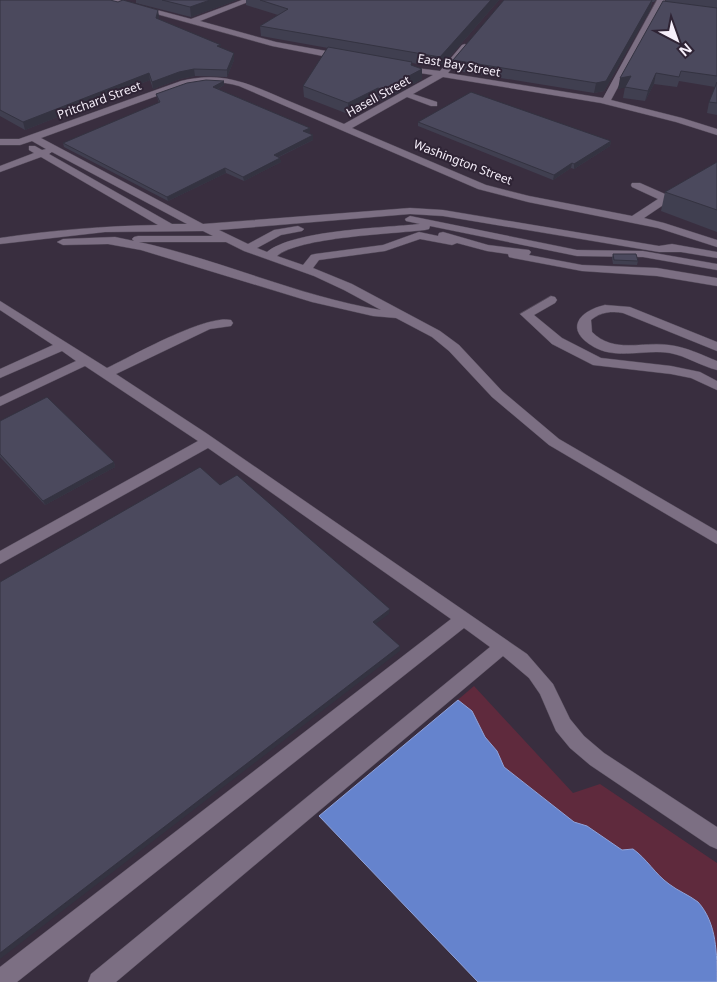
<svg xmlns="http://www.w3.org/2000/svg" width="717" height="982" viewBox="0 0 717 982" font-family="'Noto Sans',sans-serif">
  <rect width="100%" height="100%" fill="#392e3f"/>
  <polygon fill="#5f2a3d" points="474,686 573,793 600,784 717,863 717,982 527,982 426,727"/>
  <path fill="#6583cd" stroke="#90a3da" d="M 458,700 L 472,711 L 485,737 L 497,751 L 504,767 L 574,822 L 587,826 L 622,850 L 633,849 C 647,859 655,874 669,884 C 678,891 689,895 698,902 C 717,923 717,954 717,982 L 478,982 L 319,816 Z"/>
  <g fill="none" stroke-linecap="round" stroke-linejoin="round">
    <defs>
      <g id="minor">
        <polygon points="106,0 119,0 191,19 242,0 253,0 200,21 276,42 343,54 347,57 343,60 272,46"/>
        <path d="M 657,0 L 665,0 L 611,100 L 682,118 L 717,129 L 717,135 L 676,122 L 601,103 L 443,77 L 413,94 L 437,102 L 437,106 L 431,106 L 407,97 L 352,128 L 486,185 L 529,196 L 632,216 L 658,199 L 632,187 L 631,185 L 632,183 L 640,183 L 665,194 L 676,187 L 684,187 L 685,189 L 684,191 L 644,218 L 664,223 L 717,240 L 717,247 L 658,228 L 528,202 L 478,189 L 239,86 C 222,81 204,81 187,85 L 41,138 L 203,224 L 410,208 L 443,210 L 659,246 L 672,244 L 717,252 L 717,258 L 681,252 L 659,252 L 443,216 L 410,214 L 219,230 L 248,244 L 274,230 L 298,226 L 304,229 L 302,231 L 281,235 L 257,248 L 267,252 C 294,230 382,228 420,224 L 406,221 L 405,219 L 410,216 L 577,250 L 643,251 L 717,264 L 717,270 L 643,257 L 577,256 L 430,226 L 429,229 L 425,230 C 392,234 299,237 277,256 L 303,265 L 311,255 L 315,254 L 383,245 L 419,232 L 438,236 L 439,233 L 443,232 L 488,245 L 529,250 L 531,252 L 529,255 L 582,265 L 657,268 L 717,278 L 717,286 L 657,276 L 582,271 L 513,258 L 509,257 L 508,254 L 487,251 L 457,243 L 452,245 L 420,239 L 385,251 L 319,260 L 313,268 L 352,284 L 440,331 L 459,345 L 502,391 L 559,439 L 717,531 L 717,544 L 549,445 L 492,397 L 449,351 L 432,337 L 396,318 L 373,316 L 312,302 L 141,250 L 108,244 L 63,245 L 57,242 L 63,239 L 115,237 L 134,241 L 132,239 L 134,237 L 138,236 L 213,236 L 203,231 L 105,232 L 0,244 L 0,238 C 53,230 105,226 158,225 L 41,157 L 0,172 L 0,166 L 34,153 L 29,150 L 29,146 L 35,146 L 42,150 L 46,149 L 32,141 L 20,145 L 0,145 L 0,139 L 19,139 L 181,81 C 222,71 247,83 284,99 C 304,107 324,116 344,124 L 433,75 L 400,70 L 400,66 L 440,71 L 462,45 L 465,44 L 469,47 L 448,73 L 603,98 ZM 52,152 L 187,224 L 172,224 L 49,154 ZM 139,242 L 226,242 L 244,251 L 314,276 L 344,290 L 381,310 C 298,296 221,260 139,242 Z"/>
        <polygon points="551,296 555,297 557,300 555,303 534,315 562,338 601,358 671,366 700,372 717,381 717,390 691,378 671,374 593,365 552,344 520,314"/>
        <path d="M 0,301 L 107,368 C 132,356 206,314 231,320 L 233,323 L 231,326 L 210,329 L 116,374 L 206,433 L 527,654 L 553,684 L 570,719 L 584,736 L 604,753 L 717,827 L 717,849 L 710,846 L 590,765 L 570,748 L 556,731 L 540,694 L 529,678 L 503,656 L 116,982 L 88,982 L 91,974 L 490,647 L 464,628 L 17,982 L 0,982 L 0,967 L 451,619 L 208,448 L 0,564 L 0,551 L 198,441 L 85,366 L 0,406 L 0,397 L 76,361 L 62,351 L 0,378 L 0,369 L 53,345 L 0,310 Z"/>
        <path d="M 605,305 L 630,307 L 717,342 L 717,351 L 623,313 C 611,311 601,312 591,320 L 592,332 C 614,354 642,341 669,345 C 686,347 702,355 717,361 L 717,370 C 701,366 686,356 670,353 C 645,349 617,360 594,347 C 564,330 578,311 605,305 Z"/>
      </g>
    </defs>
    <use href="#minor" stroke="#534a59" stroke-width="1"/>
    <use href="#minor" fill="#7c6f83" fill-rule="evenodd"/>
  </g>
  <g fill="#403f50">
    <polygon points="0,0 159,16 158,19 221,48 234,60 227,77 195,76 180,79 153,89 150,80 25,130 0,116"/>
    <polygon points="136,0 237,0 191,17 136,3"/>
    <polygon points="246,0 499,0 440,68 412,63 411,65 422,79 383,101 377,99 348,114 304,97 303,86 328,48 261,36 260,26 278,15 246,5"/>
    <polygon points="504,0 656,0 654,2 652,2 650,10 604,91 594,93 452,70 453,60"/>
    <polygon points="666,0 717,0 717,115 707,113 709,102 715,87 679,81 677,87 654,84 645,101 623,98 625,87 618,89"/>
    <polygon points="224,85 218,89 310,128 310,132 308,133 313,135 313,140 279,157 281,162 244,181 226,173 168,201 64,147 63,143 159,103 156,94"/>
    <polygon points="418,122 611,141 610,146 574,169 571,168 553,180 418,126"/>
    <polygon points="717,162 717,232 661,211 665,192"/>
    <polygon points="613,254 638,261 637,265 613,264 612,258"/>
    <polygon points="0,421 114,462 115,467 45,505 0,457"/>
  </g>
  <g fill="#343341">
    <polygon points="210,0 237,0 191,17 190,7"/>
    <polygon points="491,0 499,0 440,68 440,57"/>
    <polygon points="652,0 650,10 604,91 594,93 596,83"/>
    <polygon points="158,10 159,16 157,25 156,18"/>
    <polygon points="234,53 234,60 227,77 227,70"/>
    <polygon points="412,62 411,73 422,69 422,79 383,101 383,90 411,65"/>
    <polygon points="194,69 195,76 180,79 153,89 152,82 179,72"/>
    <polygon points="149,73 150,80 25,130 23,122"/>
    <polygon points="656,73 654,84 645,101 648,91"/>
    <polygon points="631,76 629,87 618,89 620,78"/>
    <polygon points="224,81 224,85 214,91 213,87"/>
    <polygon points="378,88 377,99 348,114 348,103"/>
    <polygon points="310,128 310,132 303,135 303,131"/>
    <polygon points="313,135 313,140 274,159 274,155"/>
    <polygon points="611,141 610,146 574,169 574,164"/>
    <polygon points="280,158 281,162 244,181 243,177"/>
    <polygon points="572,163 571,168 553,180 554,175"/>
    <polygon points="225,168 226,173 168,201 167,197"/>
    <polygon points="114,462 115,467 45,505 43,501"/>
    <polygon points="390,609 389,614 373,626 373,622"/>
    <polygon points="400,646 400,651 0,959 0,953"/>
  </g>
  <g fill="#4b495d" stroke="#343341">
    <polygon points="0,0 110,0 118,2 123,0 158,10 156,18 221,45 217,46 234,53 227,70 194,69 179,72 152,82 149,73 23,122 0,110"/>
    <polygon points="162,0 210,0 190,7"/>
    <polygon points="260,0 491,0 440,57 260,26 288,9"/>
    <polygon points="504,0 652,0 606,81 596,83 453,60"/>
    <polygon points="663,1 717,8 717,76 681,71 679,77 656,73 648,91 625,87 631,76 620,78"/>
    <polygon points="328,47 412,62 411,65 422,69 383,90 378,88 348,103 303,86"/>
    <polygon points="206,80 224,81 213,87 310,128 303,131 313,135 274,155 280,158 243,177 225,168 167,197 63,143 160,102 156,94 187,83"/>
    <polygon points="717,82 717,103 709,102"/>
    <polygon points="471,92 611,141 574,164 572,163 554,175 418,122"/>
    <polygon points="717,162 717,210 665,192"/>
    <polygon points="613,254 636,254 638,261 614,260"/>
    <polygon points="47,397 114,462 43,501 0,454 0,421"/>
    <polygon points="200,467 220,485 237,475 390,609 373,622 400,646 0,953 0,582"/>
  </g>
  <g text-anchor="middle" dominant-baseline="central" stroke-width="4" stroke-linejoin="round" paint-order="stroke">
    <g font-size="12" fill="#f6effa" stroke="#2f2435">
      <text transform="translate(459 65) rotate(10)">East Bay Street</text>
      <text transform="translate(378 96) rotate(-29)">Hasell Street</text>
      <text transform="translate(99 100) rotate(-20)">Pritchard Street</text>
      <text transform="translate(463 162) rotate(21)">Washington Street</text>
    </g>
  </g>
  <g transform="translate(677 40) rotate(139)" stroke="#2f2435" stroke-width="4" paint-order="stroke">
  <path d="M0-4L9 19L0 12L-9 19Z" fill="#f6effa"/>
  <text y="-8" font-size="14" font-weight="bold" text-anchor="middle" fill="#f6effa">N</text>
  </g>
</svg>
